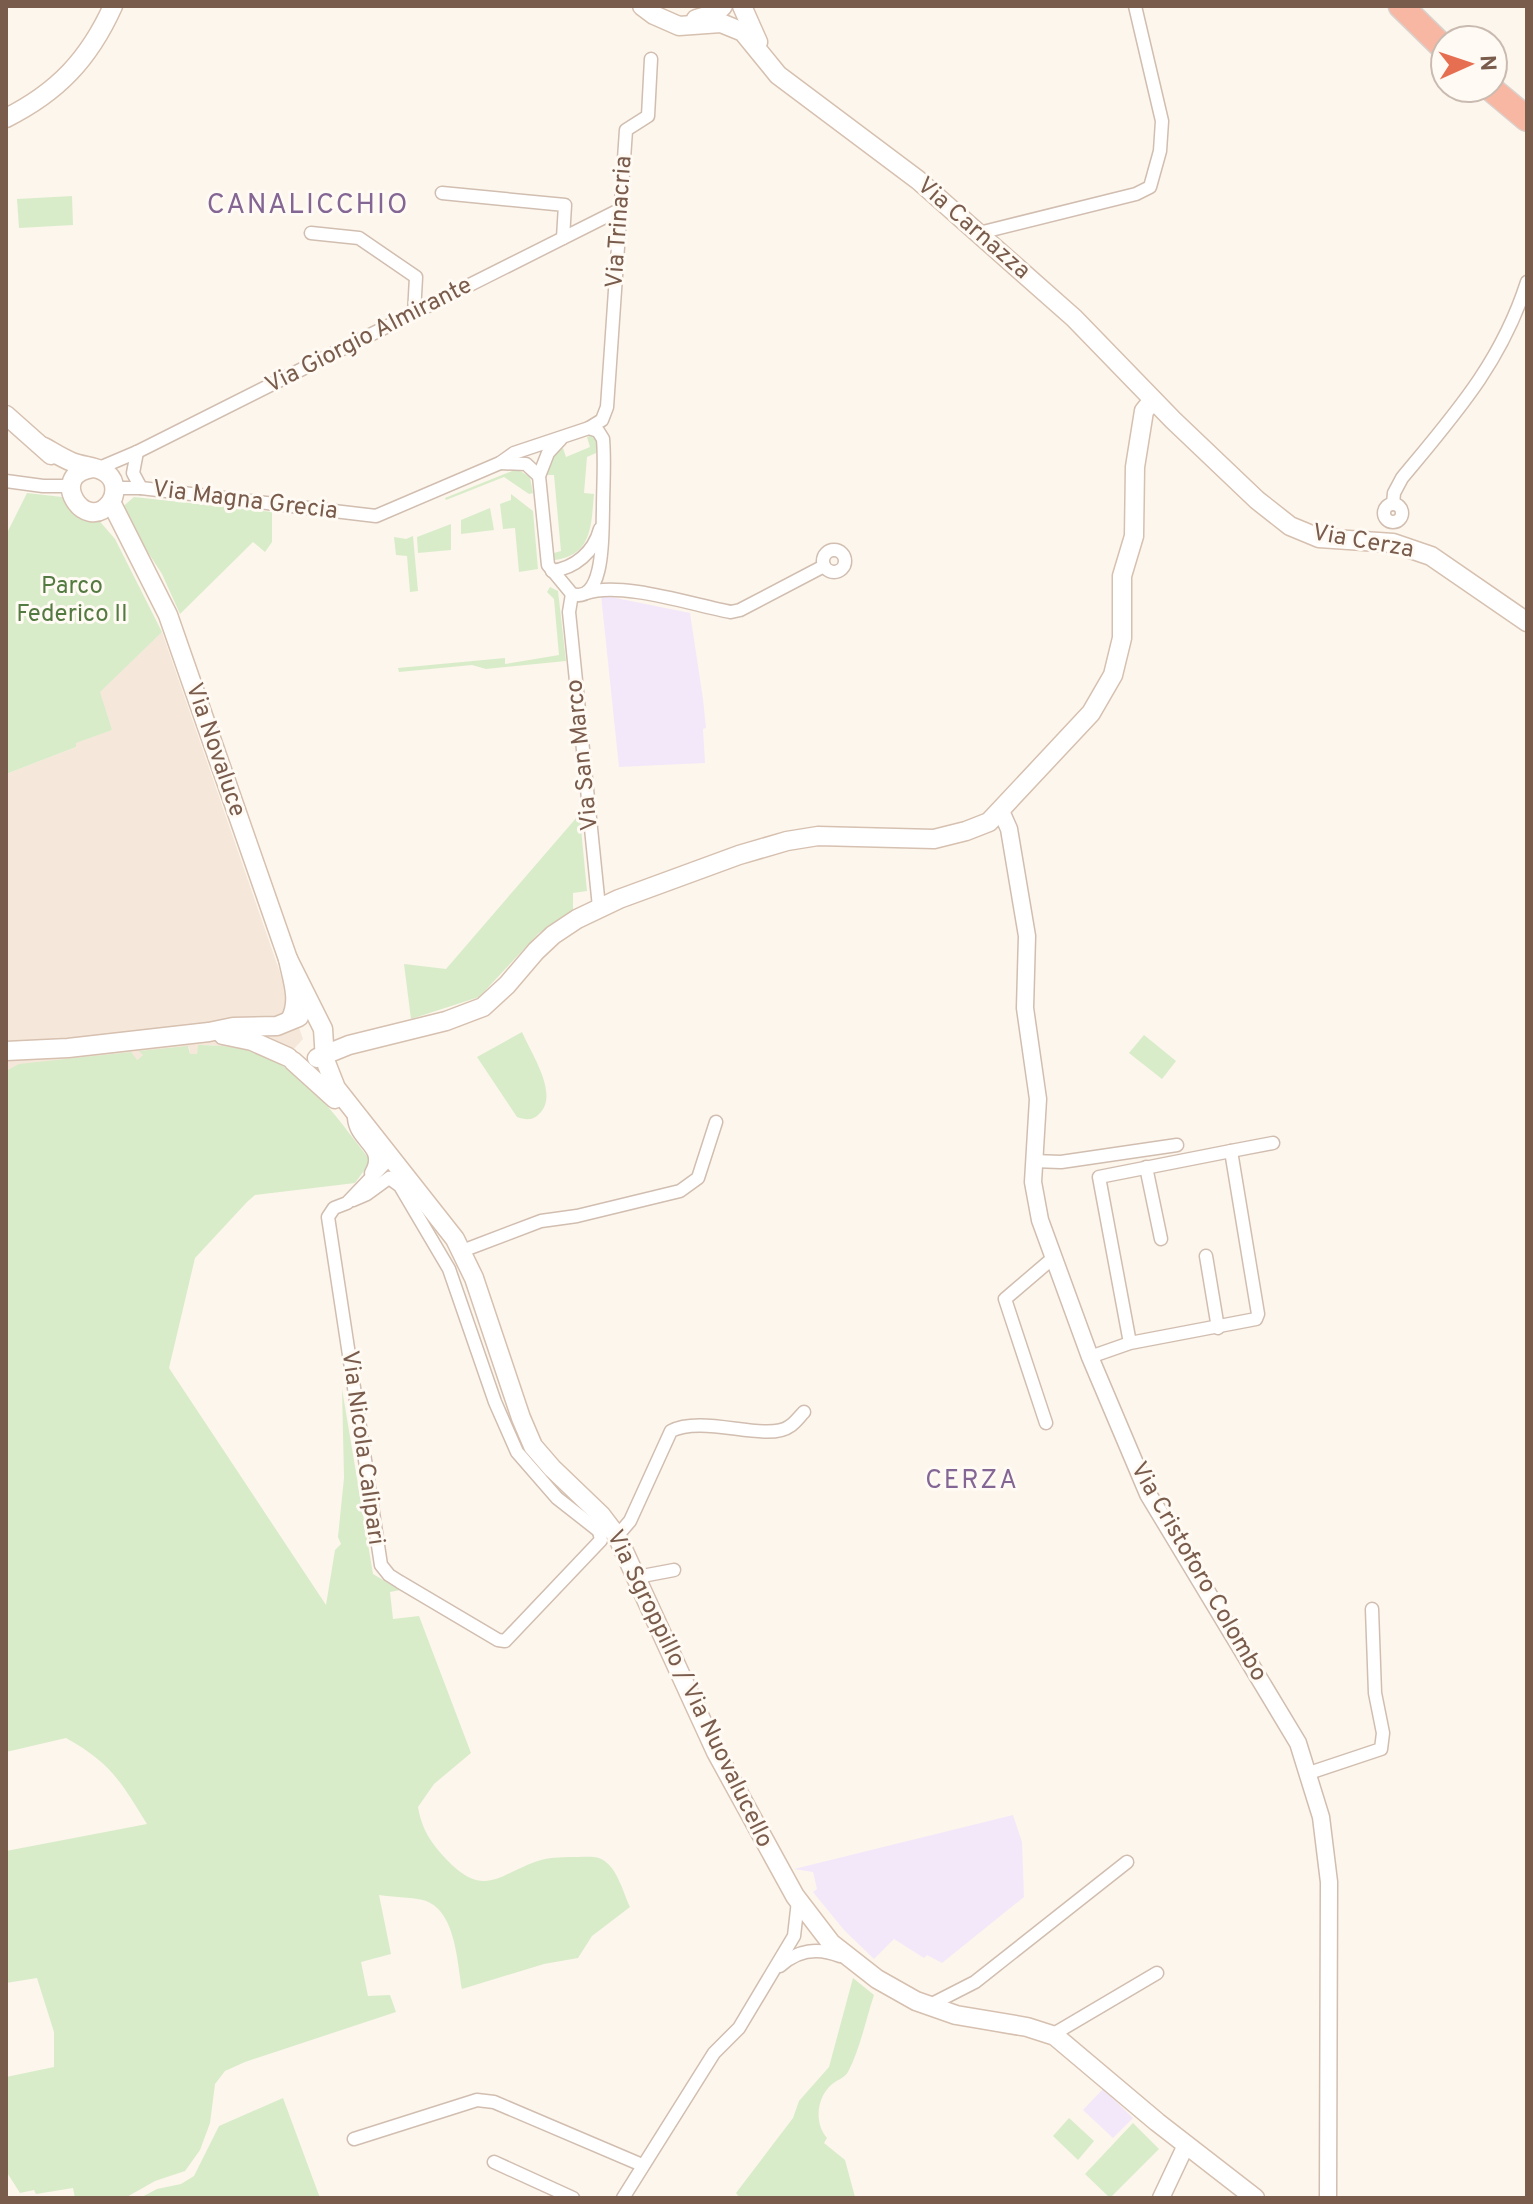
<svg xmlns="http://www.w3.org/2000/svg" width="1533" height="2204" viewBox="0 0 1533 2204" font-family="Overpass,sans-serif">
  <rect width="100%" height="100%" fill="#fdf6ec"/>
  <polygon fill="#f5e8da" points="162,632 303,1039 281,1063 214,1045 199,1045 197,1054 190,1054 189,1047 143,1055 137,1060 6,1071 6,774 76,747 75,743 111,730 99,692"/>
  <g fill="#f3e8fa">
    <polygon points="601,595 690,613 703,699 706,728 703,729 705,763 619,767"/>
    <polygon points="1013,1815 1022,1842 1024,1897 942,1963 927,1955 924,1958 894,1939 874,1959 844,1930 813,1892 817,1889 813,1872 794,1869"/>
    <polygon points="1103,2089 1133,2118 1113,2138 1083,2110"/>
  </g>
  <g fill="#d8ecc9">
    <polygon points="72,196 73,225 19,228 17,199"/>
    <path d="M 592,435 L 598,440 L 596,453 L 587,457 L 584,493 L 594,494 C 591,524 593,555 555,560 L 554,553 L 561,551 L 554,475 L 546,475 L 546,473 L 556,451 L 563,448 L 566,457 L 590,447 L 587,437 Z"/>
    <polygon points="517,469 530,477 533,493 529,494 504,477 446,500 445,498"/>
    <polygon points="27,493 62,497 75,513 96,517 115,539 162,632 100,692 112,730 76,743 76,747 6,774 6,535"/>
    <polygon points="511,494 533,511 538,569 519,572 515,528 503,529 500,504 511,500"/>
    <polygon points="134,497 272,512 272,542 265,552 253,542 180,614 162,574 120,509"/>
    <polygon points="490,508 494,530 461,534 461,520"/>
    <polygon points="451,524 451,550 418,553 417,537"/>
    <polygon points="413,536 418,591 410,592 407,556 396,555 394,537 406,539"/>
    <polygon points="550,587 558,591 566,661 486,669 472,665 399,672 398,668 505,658 505,664 559,655 554,599 547,592"/>
    <polygon points="577,817 580,818 587,891 573,893 573,910 539,933 479,997 411,1019 404,964 446,969"/>
    <path d="M 522,1032 C 531,1053 559,1094 540,1113 C 533,1121 526,1120 517,1117 L 477,1057 Z"/>
    <polygon points="1144,1035 1176,1061 1162,1079 1129,1053"/>
    <path d="M 198,1045 C 291,1044 319,1096 371,1161 L 355,1183 L 255,1195 L 247,1202 L 195,1258 L 169,1368 L 326,1605 L 335,1550 L 341,1544 L 338,1537 L 344,1478 L 342,1389 L 373,1574 L 400,1590 L 390,1592 L 393,1619 L 419,1616 L 471,1753 L 434,1784 L 418,1807 C 422,1830 431,1843 447,1860 C 486,1900 499,1873 541,1860 C 552,1857 565,1857 578,1857 C 588,1857 599,1855 607,1863 C 618,1872 624,1894 630,1907 L 592,1936 L 578,1958 L 544,1964 L 462,1989 C 457,1962 456,1909 423,1900 C 409,1897 393,1897 379,1895 L 391,1954 L 361,1962 L 368,1996 L 390,1995 L 396,2012 L 245,2062 L 225,2071 L 215,2084 L 210,2123 L 200,2150 L 185,2171 L 155,2181 L 125,2198 L 75,2198 L 73,2188 L 36,2194 L 34,2190 L 20,2193 L 6,2171 L 6,2077 L 54,2067 L 54,2032 L 37,1978 L 6,1983 L 6,1851 L 147,1824 C 121,1782 111,1763 66,1738 L 6,1752 L 6,1071 L 19,1064 L 131,1052 L 137,1060 L 143,1055 L 139,1051 L 188,1046 L 190,1054 L 197,1054 Z"/>
    <path d="M 853,1978 L 874,1995 C 866,2019 860,2049 848,2072 C 844,2079 835,2080 829,2087 C 816,2101 815,2124 827,2138 L 824,2143 L 845,2160 L 855,2197 L 740,2198 L 736,2193 L 793,2118 L 799,2101 L 829,2067 Z"/>
    <polygon points="283,2098 320,2198 140,2198 157,2189 181,2184 194,2176 219,2126"/>
    <polygon points="1069,2118 1094,2141 1078,2160 1053,2136"/>
    <polygon points="1133,2123 1159,2149 1110,2198 1085,2174"/>
  </g>
  <g fill="none" stroke-linecap="round" stroke-linejoin="round">
    <defs>
      <g id="minor">
        <polyline points="442,193 565,205 563,238"/>
        <polyline points="311,233 359,238 416,277 414,314"/>
        <polyline points="979,233 1136,194 1150,187 1160,151 1162,121 1135,6"/>
        <polyline points="589,428 602,420 607,407 626,130 648,116 651,59"/>
        <polyline points="137,452 133,473 141,488"/>
        <polyline points="500,463 526,464 539,476"/>
        <polyline points="97,469 137,452 621,209"/>
        <polyline points="6,481 43,486 71,486"/>
        <path d="M 115,488 L 141,488 L 376,516 L 500,463 L 514,453 L 589,428 L 598,431 L 603,439 C 605,462 603,486 603,510 C 602,528 606,605 572,594 L 548,565 L 539,476 L 548,453 L 561,439"/>
        <path d="M 1393,504 L 1394,493 L 1402,478 C 1455,414 1501,363 1527,282"/>
        <circle cx="1393" cy="513" r="9"/>
        <circle cx="834" cy="561" r="11"/>
        <path d="M 552,571 C 575,568 594,552 600,529"/>
        <path d="M 586,593 C 621,581 693,605 731,612 L 740,610 L 824,566"/>
        <polyline points="572,594 569,612 599,907"/>
        <path d="M 354,1118 C 356,1143 386,1147 371,1173"/>
        <polyline points="1231,1151 1273,1143"/>
        <polyline points="391,1157 347,1203 334,1208 328,1217 381,1565 389,1575 400,1582 498,1640 505,1641 601,1540 599,1531 609,1524"/>
        <polyline points="1033,1161 1061,1162 1177,1145"/>
        <polyline points="1146,1167 1161,1239"/>
        <polyline points="353,1200 367,1194 389,1178 400,1186 449,1269 495,1402 517,1452 557,1498 599,1531"/>
        <polyline points="462,1251 541,1221 577,1216 680,1191 698,1178 716,1122"/>
        <polyline points="1206,1256 1218,1328"/>
        <polyline points="1090,1357 1130,1343 1256,1319 1258,1314 1231,1151 1099,1177 1130,1343"/>
        <polyline points="1046,1423 1005,1299 1053,1258"/>
        <path d="M 617,1536 L 630,1521 L 671,1431 C 703,1414 768,1443 790,1426 C 795,1423 800,1416 804,1412"/>
        <polyline points="637,1577 674,1570"/>
        <polyline points="1309,1773 1381,1749 1383,1733 1375,1693 1372,1609"/>
        <path d="M 780,1966 C 797,1950 818,1947 840,1956"/>
        <polyline points="928,2006 975,1982 1127,1862"/>
        <polyline points="1052,2035 1157,1973"/>
        <polyline points="354,2139 477,2100 494,2102 642,2165"/>
        <polyline points="494,2162 573,2198"/>
        <polyline points="623,2198 714,2053 739,2028 794,1936 798,1901"/>
      </g>
      <g id="tertiary">
        <polyline points="1001,811 1009,829 1027,936 1025,1008 1038,1099 1033,1182 1040,1220 1090,1357 1148,1494 1298,1743 1321,1817 1329,1882 1328,2198"/>
        <polyline points="1161,2198 1186,2145"/>
      </g>
      <g id="secondary">
        <polyline points="642,6 654,15 679,26 721,23 743,32 778,75 918,180 1074,318 1173,420 1257,500 1290,526 1319,538 1393,543 1431,556 1527,622"/>
        <polyline points="742,6 758,42"/>
        <polyline points="696,19 716,13 723,6"/>
        <path d="M 6,118 C 58,92 89,59 113,6"/>
        <polyline points="6,415 51,455"/>
        <path d="M 44,447 C 53,452 62,458 72,462 C 87,468 110,466 114,485 C 115,491 114,498 110,503 C 85,535 46,474 93,468"/>
        <path d="M 111,502 L 168,615 L 288,959 C 292,979 301,1001 290,1020"/>
        <polyline points="288,959 323,1029 325,1060 336,1088 455,1239 474,1278 521,1418 533,1446 552,1468 601,1515 617,1536 716,1752 795,1896 831,1943 877,1979 916,2001 956,2015 1027,2027 1055,2036 1157,2122 1255,2198"/>
        <polyline points="223,1035 252,1041 288,1057"/>
        <polyline points="6,1051 68,1048 209,1032 233,1027 277,1026 299,1017"/>
        <polyline points="317,1058 349,1045 446,1021 483,1007 507,985 536,951 553,935 577,919 619,899 739,855 787,841 818,836 934,839 966,831 989,822 1091,713 1113,675 1122,638 1122,576 1134,536 1135,467 1144,411 1153,400"/>
        <polyline points="293,1061 335,1099"/>
      </g>
      <g id="motorway">
        <polyline points="1401,6 1445,49"/>
        <polyline points="1490,88 1527,119"/>
      </g>
    </defs>
    <use href="#minor" stroke="#d1beb0" stroke-width="15"/>
    <use href="#tertiary" stroke="#d1beb0" stroke-width="19"/>
    <use href="#secondary" stroke="#d6c0b0" stroke-width="21"/>
    <use href="#motorway" stroke="#dad1cd" stroke-width="27"/>
    <use href="#minor" stroke="#fff" stroke-width="12"/>
    <use href="#tertiary" stroke="#fff" stroke-width="16"/>
    <use href="#secondary" stroke="#fff" stroke-width="18"/>
    <use href="#motorway" stroke="#f7b7a3" stroke-width="24"/>
  </g>
  <g text-anchor="middle" dominant-baseline="central" stroke-width="6" stroke-linejoin="round" paint-order="stroke">
    <g font-size="24" fill="#7a5c4d" stroke="#fffaf3">
      <text transform="translate(620 222) rotate(-86)">Via Trinacria</text>
      <text transform="translate(973 229) rotate(41)">Via Carnazza</text>
      <text transform="translate(369 336) rotate(-27)">Via Giorgio Almirante</text>
      <text transform="translate(245 501) rotate(7)">Via Magna Grecia</text>
      <text transform="translate(1363 542) rotate(10)">Via Cerza</text>
      <text transform="translate(215 750) rotate(71)">Via Novaluce</text>
      <text transform="translate(583 755) rotate(-96)">Via San Marco</text>
      <text transform="translate(362 1448) rotate(82)">Via Nicola Calipari</text>
      <text transform="translate(1198 1572) rotate(60)">Via Cristoforo Colombo</text>
      <text transform="translate(689 1689) rotate(64)">Via Sgroppillo / Via Nuovalucello</text>
    </g>
    <g font-size="24" fill="#537a41" stroke="#fffaf3">
      <text x="72" y="587">Parco<tspan x="72" dy="28">Federico II</tspan></text>
    </g>
    <g font-size="26" letter-spacing="2" fill="#846695" stroke="#fffaf3">
      <text x="972" y="1481">CERZA</text>
    </g>
    <g font-size="28" letter-spacing="2" fill="#846695" stroke="#fffaf3">
      <text x="308" y="206">CANALICCHIO</text>
    </g>
  </g>
  <rect width="1533" height="2204" fill="none" stroke="#7a5c4d" stroke-width="16"/>
  <g transform="translate(1469 64) rotate(87)"><circle r="38" fill="#fffaf3" stroke="#cabbb1" stroke-width="2"/>
  <path d="M0-6L14 30L0 20L-14 30Z" fill="#e76f51"/>
  <text y="-12" font-size="22" font-weight="bold" text-anchor="middle" fill="#7a5c4d">N</text>
  </g>
</svg>
